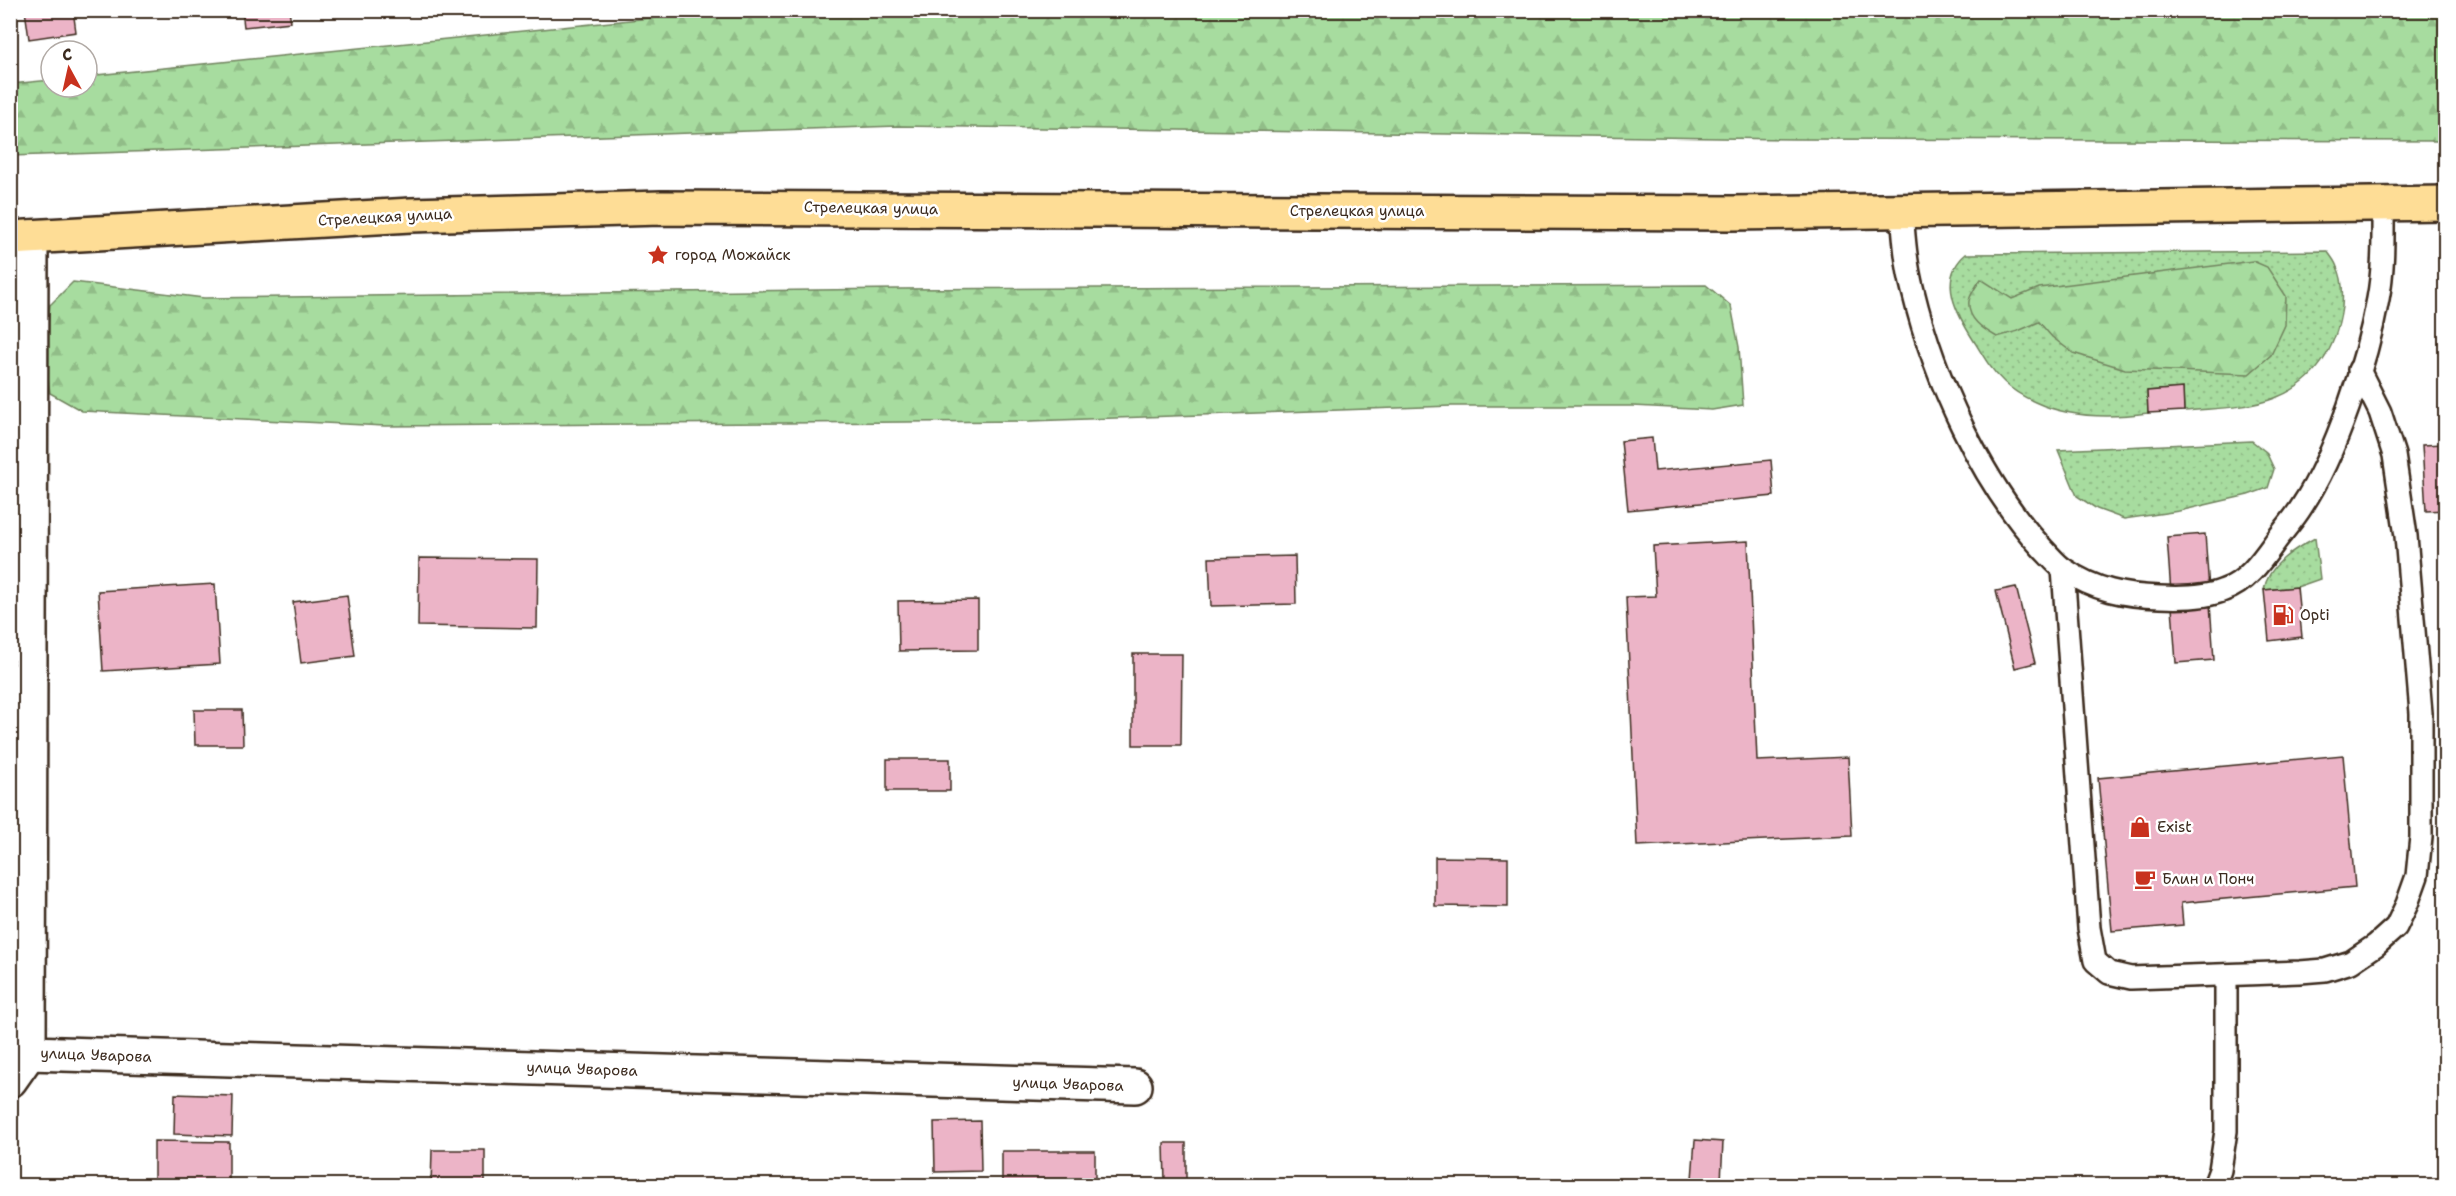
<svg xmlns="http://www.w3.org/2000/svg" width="2456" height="1196" viewBox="0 0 2456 1196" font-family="'Shantell Sans',sans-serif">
  <defs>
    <pattern id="grass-dots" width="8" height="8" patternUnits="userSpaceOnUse" patternTransform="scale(1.5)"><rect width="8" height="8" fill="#a7dc9f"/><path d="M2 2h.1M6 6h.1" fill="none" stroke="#91bd88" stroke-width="1.8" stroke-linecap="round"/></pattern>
    <pattern id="forest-firs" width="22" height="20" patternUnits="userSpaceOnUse" patternTransform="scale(1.5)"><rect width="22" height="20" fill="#a7dc9f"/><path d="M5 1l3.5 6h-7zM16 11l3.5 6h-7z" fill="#91bd88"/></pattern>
  </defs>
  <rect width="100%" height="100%" fill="#fff"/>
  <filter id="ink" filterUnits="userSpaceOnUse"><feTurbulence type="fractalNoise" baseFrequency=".0167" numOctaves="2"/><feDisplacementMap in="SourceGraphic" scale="12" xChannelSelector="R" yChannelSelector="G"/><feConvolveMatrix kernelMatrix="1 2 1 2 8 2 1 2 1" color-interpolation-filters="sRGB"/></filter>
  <g filter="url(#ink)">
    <g fill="url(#grass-dots)" stroke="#71835e" stroke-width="1.5">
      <path d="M 2327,251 C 2331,256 2335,261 2337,267 C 2343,278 2343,294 2342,307 C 2336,349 2316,382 2275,398 C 2247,409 2214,408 2184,411 L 2183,388 L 2147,391 L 2148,413 C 2111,418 2069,418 2035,402 C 2024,397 2012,390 2004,382 C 1991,370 1983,356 1974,341 C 1958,316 1936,279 1966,254 Z"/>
      <polygon points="2252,441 2266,452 2274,469 2268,488 2248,495 2179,511 2124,519 2097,509 2077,496 2058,450"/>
      <path d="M 2315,538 L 2320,579 L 2297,587 L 2264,590 C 2268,565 2294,549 2315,538 Z"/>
    </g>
    <g fill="url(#forest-firs)" stroke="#71835e" stroke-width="1.5">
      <polygon points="718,11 2445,11 2445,141 1794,139 898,126 11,156 11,84 51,80 51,87 87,87 87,76"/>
      <path d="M 2253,261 L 2267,267 L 2286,296 L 2285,325 L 2271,355 L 2249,374 L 2125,369 L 2073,353 L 2052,337 L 2039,322 L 2018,331 L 1997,337 C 1983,329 1967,319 1969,301 C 1970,294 1977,285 1981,279 L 2012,299 L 2039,288 Z"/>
      <polygon points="73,282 204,298 897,289 1706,285 1731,306 1739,347 1743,405 1712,410 1633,406 1452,406 1030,421 385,426 82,411 50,393 45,355 50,305"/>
    </g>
    <g fill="#ecb4c7" stroke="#3b2a1e" stroke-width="1.5">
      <polygon points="25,10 73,10 76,32 29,39"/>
      <polygon points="242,10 289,10 291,22 244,27"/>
      <polygon points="2183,388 2184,411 2148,413 2147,391"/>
      <polygon points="1652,438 1655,471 1771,460 1774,496 1628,510 1621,441"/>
      <polygon points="2446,444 2446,510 2426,511 2422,445"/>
      <polygon points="2205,534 2214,660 2176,663 2167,537"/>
      <polygon points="1748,541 1757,761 1848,757 1852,836 1637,846 1626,597 1656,596 1653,546"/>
      <polygon points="1295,556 1296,604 1211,606 1209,558"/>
      <polygon points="419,558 538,559 537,628 418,626"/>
      <polygon points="215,584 220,664 103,671 98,591"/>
      <polygon points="2016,587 2035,663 2015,668 1996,591"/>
      <polygon points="2297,587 2302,637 2269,641 2264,590"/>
      <polygon points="347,595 355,656 301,663 293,602"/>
      <polygon points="978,600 978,650 899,651 898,601"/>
      <polygon points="1133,654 1182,654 1181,745 1133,745"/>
      <polygon points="194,710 242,710 243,745 195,745"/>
      <polygon points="2343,755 2355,887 2181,903 2183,925 2112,931 2098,778"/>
      <rect x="887" y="759" width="63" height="32"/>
      <polygon points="1435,857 1508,858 1508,907 1435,906"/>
      <polygon points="175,1094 233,1096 232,1136 174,1134"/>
      <polygon points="980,1121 981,1171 935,1172 934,1122"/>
      <polygon points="1695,1140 1723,1142 1721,1181 1692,1179"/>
      <polygon points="154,1141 229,1142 229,1186 154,1186"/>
      <polygon points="1164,1143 1186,1143 1186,1182 1165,1182"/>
      <polygon points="432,1150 485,1150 485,1186 431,1186"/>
      <rect x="1002" y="1151" width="93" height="35"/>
    </g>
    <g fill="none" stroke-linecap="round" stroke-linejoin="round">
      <defs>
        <g id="lane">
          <path d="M 1902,211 C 1904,238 1906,265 1913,291 C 1934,378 1982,484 2043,549 C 2050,556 2057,565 2065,570 C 2094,590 2125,596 2160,597 C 2180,598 2205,598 2224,590 C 2246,583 2262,560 2275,542 C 2284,530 2294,519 2302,506 C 2336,455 2367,360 2378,299 C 2384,268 2383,236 2383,204"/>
          <polyline points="2063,569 2089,928 2095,961 2109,973 2131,978 2300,972 2325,970 2351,962 2376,945 2396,927 2407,904 2417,876 2421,837 2421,713 2406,536 2394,455 2380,412 2359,370"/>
          <polyline points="2214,1186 2220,1170 2226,1131 2226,975"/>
        </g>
        <g id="street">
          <polyline points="29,1053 1135,1086"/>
          <polyline points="10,1080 29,1053 31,237"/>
        </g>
        <polyline id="primary" points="10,238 411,215 661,208 1732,213 2446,203"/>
      </defs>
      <use href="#lane" stroke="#3b2a1e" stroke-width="26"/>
      <use href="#street" stroke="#3b2a1e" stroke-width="38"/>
      <use href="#primary" stroke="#3b2a1e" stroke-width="38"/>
      <use href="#lane" stroke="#fff" stroke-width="21"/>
      <use href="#street" stroke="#fff" stroke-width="33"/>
      <use href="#primary" stroke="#fedd96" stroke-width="33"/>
    </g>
  </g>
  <defs>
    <symbol id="sight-bare" viewBox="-9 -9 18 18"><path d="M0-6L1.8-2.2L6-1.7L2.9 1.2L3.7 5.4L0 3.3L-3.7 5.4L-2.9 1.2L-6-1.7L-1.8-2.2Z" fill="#c8321e" stroke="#fff" stroke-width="2.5" paint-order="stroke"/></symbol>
    <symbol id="fuel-bare" viewBox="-9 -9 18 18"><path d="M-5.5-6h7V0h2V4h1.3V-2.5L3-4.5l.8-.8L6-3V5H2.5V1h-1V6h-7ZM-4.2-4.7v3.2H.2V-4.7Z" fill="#c8321e" stroke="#fff" stroke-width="2.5" paint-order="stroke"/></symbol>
    <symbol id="shop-bare" viewBox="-9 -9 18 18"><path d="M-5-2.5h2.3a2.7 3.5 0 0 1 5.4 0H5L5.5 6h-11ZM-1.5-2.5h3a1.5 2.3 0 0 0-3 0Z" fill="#c8321e" stroke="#fff" stroke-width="2.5" paint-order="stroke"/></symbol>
    <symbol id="cafe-bare" viewBox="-9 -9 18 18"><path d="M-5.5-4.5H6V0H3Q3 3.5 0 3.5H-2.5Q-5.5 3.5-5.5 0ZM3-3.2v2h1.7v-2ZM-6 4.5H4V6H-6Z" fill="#c8321e" stroke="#fff" stroke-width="2.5" paint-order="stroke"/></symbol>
  </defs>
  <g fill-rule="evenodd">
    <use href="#sight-bare" x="643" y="240" width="30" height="30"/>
    <use href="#fuel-bare" x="2268" y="600" width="30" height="30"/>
    <use href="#shop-bare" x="2125" y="812" width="30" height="30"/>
    <use href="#cafe-bare" x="2130" y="864" width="30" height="30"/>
  </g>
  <g text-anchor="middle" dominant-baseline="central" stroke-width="5" stroke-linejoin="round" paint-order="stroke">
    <g font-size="15" fill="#3b2a1e" stroke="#fff">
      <text transform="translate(871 208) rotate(1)">Стрелецкая улица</text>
      <text x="1357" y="211">Стрелецкая улица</text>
      <text transform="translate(385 217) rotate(-3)">Стрелецкая улица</text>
      <text transform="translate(96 1055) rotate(2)">улица Уварова</text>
      <text transform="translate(582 1069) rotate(2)">улица Уварова</text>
      <text transform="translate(1068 1084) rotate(2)">улица Уварова</text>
    </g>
    <g font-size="15" fill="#3b2a1e" stroke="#fff" text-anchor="start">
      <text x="675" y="255">город Можайск</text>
      <text x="2300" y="615">Opti</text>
      <text x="2157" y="827">Exist</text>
      <text x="2162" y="879">Блин и Понч</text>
    </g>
  </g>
  <rect width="2456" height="1196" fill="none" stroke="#fff" stroke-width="36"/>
  <rect x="18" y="18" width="2420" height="1160" fill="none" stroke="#3b2a1e" stroke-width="2" filter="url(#ink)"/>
  <g transform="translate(69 69) rotate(352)"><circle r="28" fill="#ffffff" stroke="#b1aaa5" stroke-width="1.5"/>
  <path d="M0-4.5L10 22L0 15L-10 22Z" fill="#c8321e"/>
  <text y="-9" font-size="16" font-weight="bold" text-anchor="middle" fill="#3b2a1e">С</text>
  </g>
</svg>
